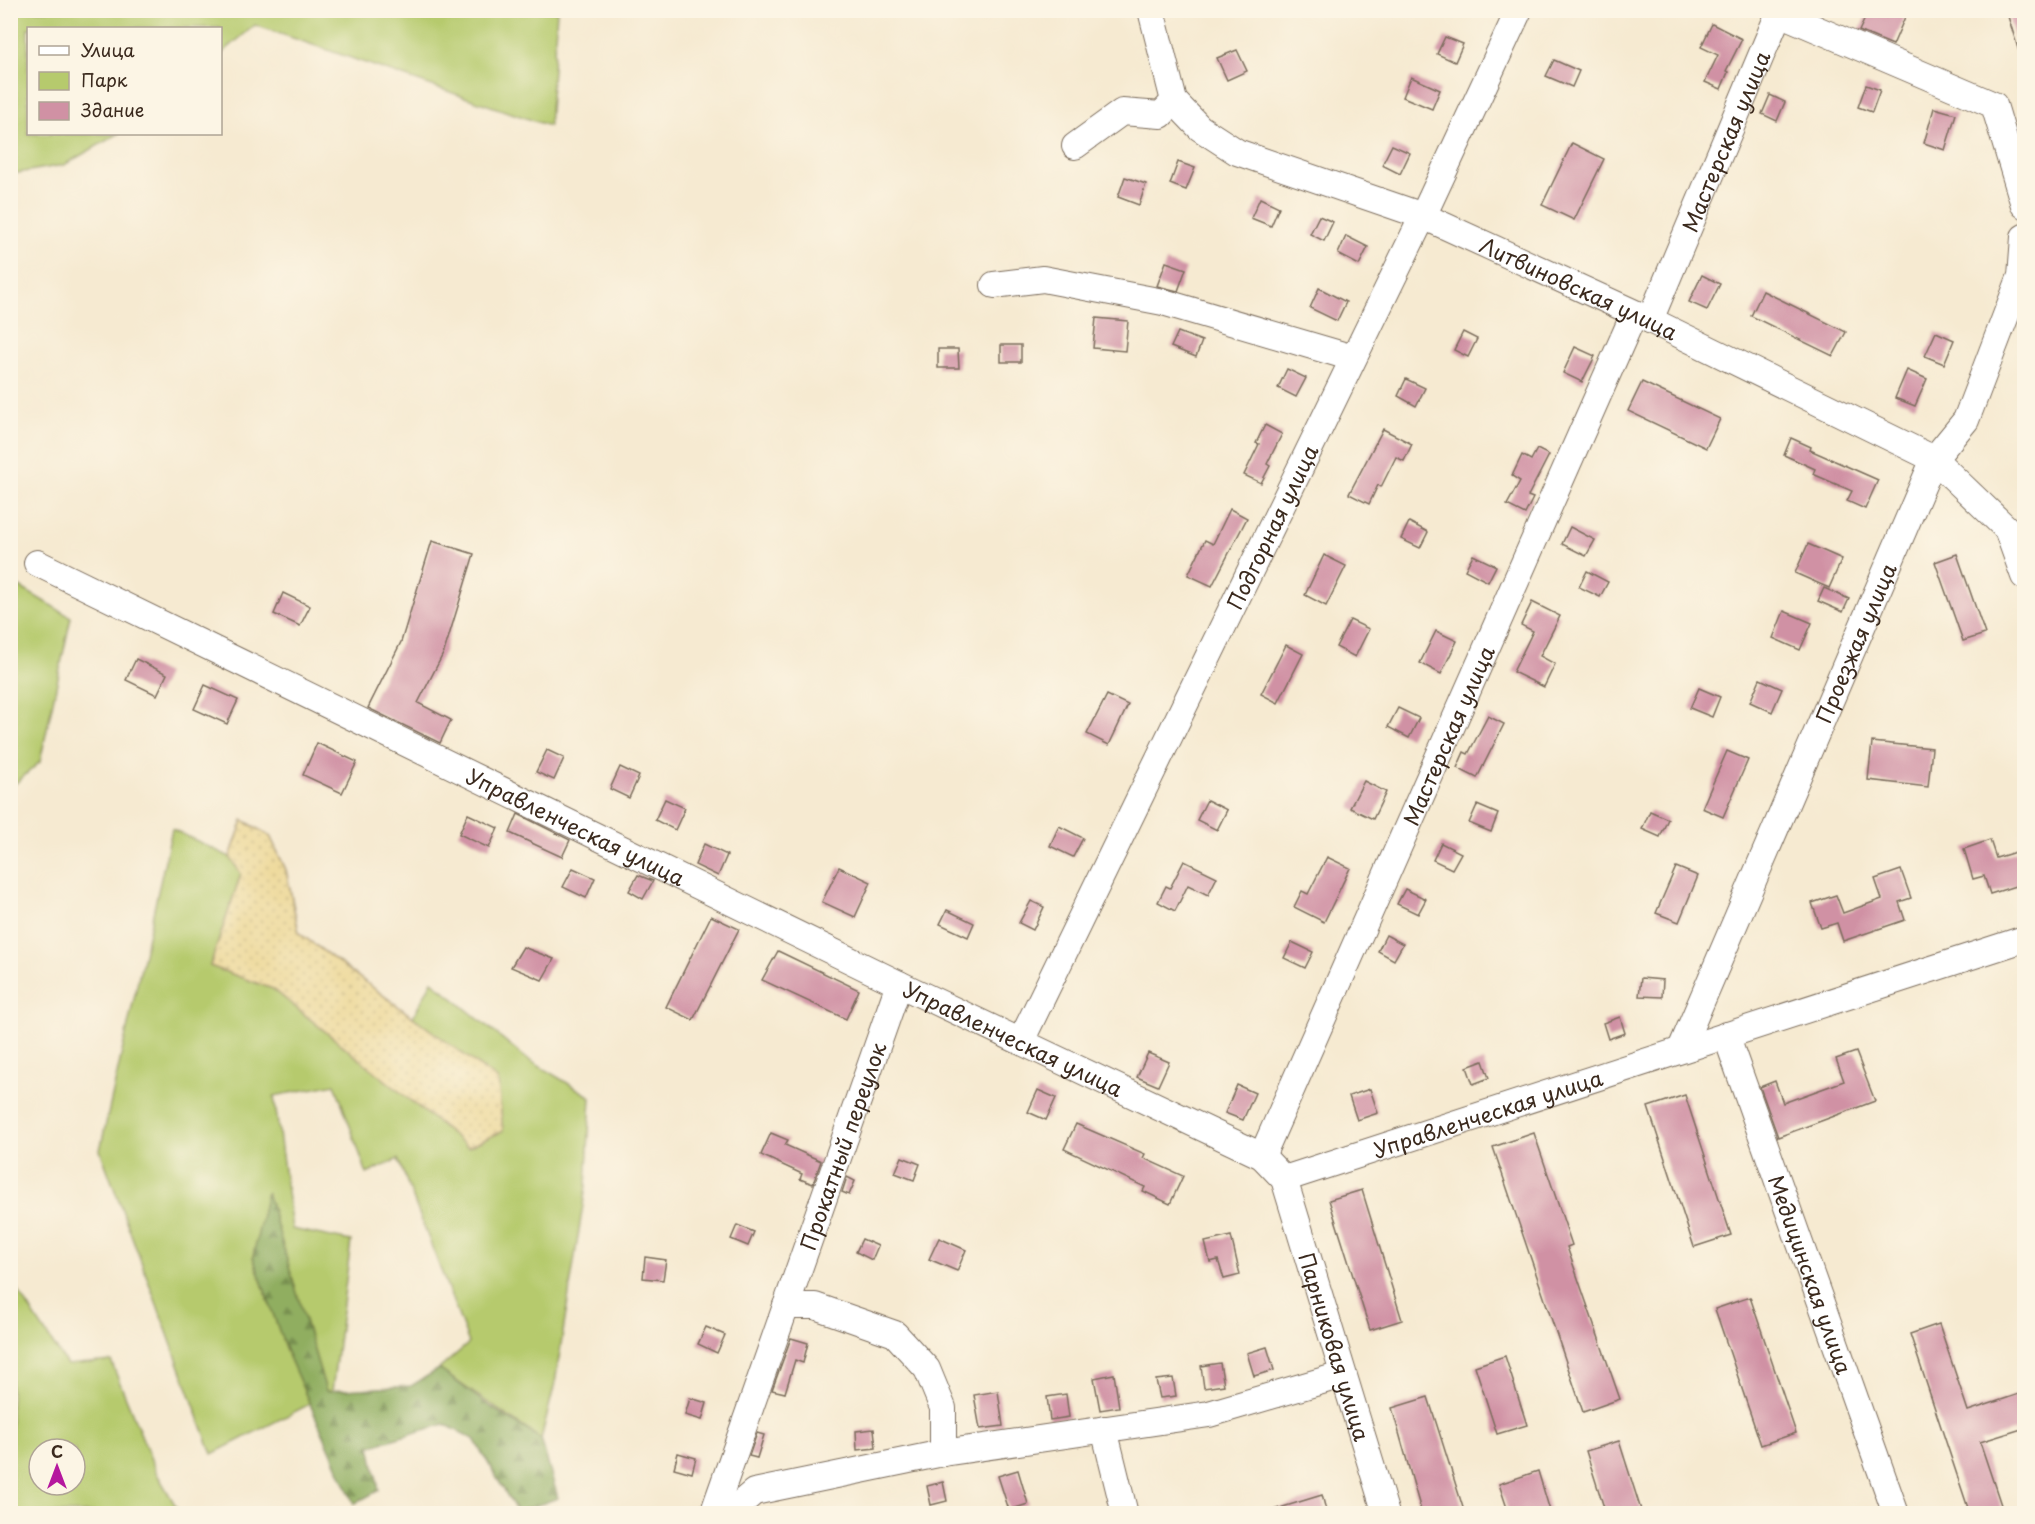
<svg xmlns="http://www.w3.org/2000/svg" width="2035" height="1524" viewBox="0 0 2035 1524" font-family="'Playpen Sans',sans-serif">
  <defs>
    <pattern id="forest-firs" width="22" height="20" patternUnits="userSpaceOnUse" patternTransform="scale(1.5)"><rect width="22" height="20" fill="#90ae60"/><path d="M5 1l3.5 6h-7zM16 11l3.5 6h-7z" fill="#778e4f"/></pattern>
    <pattern id="sand-dots" width="8" height="8" patternUnits="userSpaceOnUse" patternTransform="scale(1.5)"><rect width="8" height="8" fill="#eeda9e"/><path d="M2 2h.1M6 6h.1" fill="none" stroke="#cdbb88" stroke-width="1.8" stroke-linecap="round"/></pattern>
  </defs>
  <rect width="100%" height="100%" fill="#fcf5e5"/>
  <filter id="ink" filterUnits="userSpaceOnUse"><feTurbulence type="fractalNoise" baseFrequency=".0167" numOctaves="2"/><feDisplacementMap in="SourceGraphic" scale="12" xChannelSelector="R" yChannelSelector="G"/><feConvolveMatrix kernelMatrix="1 2 1 2 8 2 1 2 1" color-interpolation-filters="sRGB"/></filter>
  <filter id="wash" filterUnits="userSpaceOnUse"><feTurbulence type="fractalNoise" baseFrequency=".008" numOctaves="4" result="noise"/><feDisplacementMap in="SourceGraphic" scale="24" xChannelSelector="R" yChannelSelector="G"/><feGaussianBlur stdDeviation="1.35" result="paint"/><feColorMatrix in="noise" values="0 0 0 0 0 0 0 0 0 0 0 0 0 0 0 0 0 1.4 0 .05"/><feComposite in="paint" operator="in"/></filter>
  <g filter="url(#wash)">
    <rect width="100%" height="100%" fill="#f6ead1"/>
    <g fill="#b6ca6d" stroke="#787a46" stroke-width="1.5" fill-rule="evenodd">
      <polygon points="11,10 557,11 549,126 255,25 221,54 220,28 28,28 28,134 118,134 64,165 11,174"/>
      <polygon points="11,582 71,617 40,762 11,787"/>
      <polygon points="172,829 230,857 241,874 210,966 273,989 468,1147 498,1080 413,1017 432,981 527,1059 591,1097 586,1186 555,1383 541,1439 439,1369 469,1343 398,1159 367,1174 335,1084 274,1096 292,1229 351,1241 332,1391 326,1391 267,1194 253,1257 286,1350 310,1404 212,1454 100,1150"/>
      <path d="M 11,1280 L 67,1365 L 111,1361 L 157,1474 L 180,1513 L 11,1513 ZM 39,1449 L 75,1449 L 75,1485 L 39,1485 Z"/>
    </g>
    <polygon fill="url(#forest-firs)" stroke="#666c3f" stroke-width="1.5" points="267,1192 326,1391 411,1386 439,1369 492,1408 541,1439 558,1498 517,1512 474,1439 444,1424 370,1446 379,1490 354,1504 286,1350 253,1257"/>
    <polygon fill="url(#sand-dots)" stroke="#94825e" stroke-width="1.5" points="243,820 270,836 286,870 299,933 498,1080 503,1131 468,1147 273,989 210,966 241,874 230,857"/>
    <g id="blocks">
      <g fill="#d091a4">
        <polygon points="1869,10 1908,10 1893,45 1859,31"/>
        <polygon points="2006,10 2025,10 2025,57 2021,58"/>
        <polygon points="1712,24 1742,39 1726,71 1728,72 1721,89 1705,82 1718,55 1701,47"/>
        <polygon points="1445,37 1463,44 1455,62 1437,54"/>
        <polygon points="1237,50 1247,71 1227,80 1217,58"/>
        <polygon points="1554,60 1579,71 1572,87 1546,76"/>
        <polygon points="1411,77 1440,90 1432,109 1403,97"/>
        <polygon points="1866,85 1880,90 1872,112 1858,107"/>
        <polygon points="1770,95 1785,102 1777,121 1762,114"/>
        <polygon points="1934,108 1956,114 1945,150 1924,143"/>
        <polygon points="1572,143 1604,159 1574,220 1542,205"/>
        <polygon points="1392,145 1410,153 1400,174 1382,165"/>
        <polygon points="1178,162 1195,168 1186,190 1170,184"/>
        <polygon points="1125,177 1146,184 1139,205 1118,197"/>
        <polygon points="1260,198 1279,207 1271,226 1251,218"/>
        <polygon points="1319,216 1333,222 1324,241 1310,234"/>
        <polygon points="1346,236 1368,247 1359,265 1338,254"/>
        <polygon points="1166,262 1186,269 1178,291 1157,286"/>
        <polygon points="1702,275 1720,284 1707,310 1689,302"/>
        <polygon points="1319,288 1346,302 1337,321 1310,308"/>
        <polygon points="1763,291 1846,332 1833,356 1751,316"/>
        <polygon points="1096,318 1128,321 1125,351 1093,348"/>
        <polygon points="1178,332 1202,341 1196,357 1171,347"/>
        <polygon points="1463,332 1477,339 1468,357 1454,350"/>
        <polygon points="1936,332 1954,340 1944,364 1925,356"/>
        <rect x="1001" y="345" width="20" height="17"/>
        <polygon points="1575,347 1595,356 1582,382 1563,373"/>
        <polygon points="938,349 958,349 959,368 938,368"/>
        <polygon points="1287,369 1306,378 1296,397 1278,388"/>
        <polygon points="1907,370 1927,379 1915,406 1895,398"/>
        <polygon points="1406,379 1425,388 1416,406 1398,396"/>
        <polygon points="1642,382 1720,419 1706,448 1628,411"/>
        <polygon points="1265,425 1282,434 1267,464 1270,466 1261,483 1244,475 1259,444 1256,443"/>
        <polygon points="1383,429 1412,444 1404,461 1396,457 1381,487 1378,485 1369,504 1349,494"/>
        <polygon points="1791,438 1811,447 1810,450 1878,480 1865,509 1847,501 1852,491 1813,474 1815,469 1784,455"/>
        <polygon points="1537,449 1549,455 1528,496 1533,498 1525,514 1507,505 1520,481 1512,476 1522,455 1531,460"/>
        <polygon points="1230,509 1247,518 1212,586 1188,575 1205,540 1213,544"/>
        <polygon points="1409,522 1428,532 1420,548 1401,539"/>
        <polygon points="1570,527 1595,540 1586,556 1562,544"/>
        <polygon points="432,541 474,554 444,652 418,703 451,720 440,743 368,708 401,642"/>
        <polygon points="1808,544 1842,559 1829,588 1795,573"/>
        <polygon points="1957,554 1985,634 1963,641 1935,562"/>
        <polygon points="1324,555 1346,566 1326,606 1305,595"/>
        <polygon points="1473,555 1496,566 1488,582 1465,570"/>
        <polygon points="1587,571 1608,582 1600,597 1579,587"/>
        <polygon points="1824,588 1849,599 1843,612 1818,601"/>
        <polygon points="283,593 310,606 300,626 274,614"/>
        <polygon points="1532,602 1560,616 1540,656 1555,664 1544,687 1513,672 1533,631 1521,625"/>
        <polygon points="1784,611 1812,623 1800,650 1773,638"/>
        <polygon points="1350,620 1369,629 1355,657 1336,647"/>
        <polygon points="1436,631 1457,641 1441,674 1420,663"/>
        <polygon points="1286,645 1303,654 1278,703 1261,694"/>
        <polygon points="136,659 167,674 157,695 126,680"/>
        <polygon points="1760,679 1782,689 1772,712 1750,702"/>
        <polygon points="205,685 238,700 227,724 194,709"/>
        <polygon points="1699,688 1720,697 1712,717 1690,708"/>
        <polygon points="1107,695 1128,705 1109,745 1087,734"/>
        <polygon points="1398,708 1419,718 1409,738 1388,727"/>
        <polygon points="1488,716 1504,724 1477,778 1457,768 1464,752 1468,754"/>
        <polygon points="1872,742 1932,748 1928,787 1868,780"/>
        <polygon points="317,743 357,762 342,793 303,775"/>
        <polygon points="547,750 564,758 554,780 536,772"/>
        <polygon points="1727,751 1748,760 1723,817 1702,808"/>
        <polygon points="620,767 639,776 629,798 610,789"/>
        <polygon points="1364,781 1386,792 1373,819 1350,808"/>
        <polygon points="665,799 685,808 675,830 655,820"/>
        <polygon points="1207,800 1227,810 1217,830 1197,820"/>
        <polygon points="1477,805 1498,814 1491,832 1469,823"/>
        <polygon points="1650,811 1668,819 1660,837 1642,829"/>
        <polygon points="468,814 498,828 489,848 459,834"/>
        <polygon points="518,814 570,840 562,857 510,833"/>
        <polygon points="1059,826 1083,838 1073,857 1050,846"/>
        <polygon points="1990,840 1996,858 2025,849 2025,883 1990,894 1984,876 1973,879 1964,849"/>
        <polygon points="1441,843 1461,853 1452,869 1433,860"/>
        <polygon points="704,844 727,855 718,876 695,865"/>
        <polygon points="1327,857 1350,868 1324,922 1294,907 1302,891 1308,894"/>
        <polygon points="1184,861 1217,877 1208,895 1188,885 1175,911 1158,902 1166,886 1170,888"/>
        <polygon points="839,867 871,882 855,917 822,902"/>
        <polygon points="1676,867 1698,876 1679,922 1656,913"/>
        <polygon points="573,868 595,878 586,898 563,887"/>
        <polygon points="1901,870 1911,898 1899,902 1905,920 1843,941 1837,923 1821,928 1812,903 1836,895 1843,913 1882,899 1875,879"/>
        <polygon points="638,875 653,881 643,899 629,891"/>
        <polygon points="1405,889 1426,899 1418,914 1397,904"/>
        <polygon points="1031,901 1044,907 1033,930 1019,923"/>
        <polygon points="947,910 974,923 968,937 940,924"/>
        <polygon points="711,916 739,929 693,1020 666,1007"/>
        <polygon points="1386,935 1403,944 1394,960 1378,951"/>
        <polygon points="1292,942 1313,952 1305,968 1284,958"/>
        <polygon points="523,947 554,959 542,980 511,967"/>
        <polygon points="778,951 859,990 846,1019 762,980"/>
        <polygon points="1641,978 1663,980 1662,997 1639,996"/>
        <polygon points="1620,1017 1625,1033 1608,1039 1603,1023"/>
        <polygon points="1856,1052 1875,1101 1778,1137 1760,1087 1775,1081 1783,1103 1844,1081 1836,1059"/>
        <polygon points="1148,1053 1169,1062 1158,1086 1137,1077"/>
        <polygon points="1483,1061 1489,1078 1473,1084 1467,1067"/>
        <polygon points="1237,1085 1255,1093 1243,1120 1225,1113"/>
        <polygon points="1370,1089 1378,1113 1357,1120 1349,1096"/>
        <polygon points="1038,1090 1056,1098 1046,1120 1028,1112"/>
        <polygon points="1685,1095 1731,1235 1694,1247 1648,1107"/>
        <polygon points="1076,1124 1145,1154 1143,1158 1183,1176 1170,1204 1143,1191 1145,1187 1064,1149"/>
        <polygon points="771,1133 788,1140 785,1145 821,1161 813,1184 800,1179 802,1174 761,1155"/>
        <polygon points="1534,1133 1572,1245 1567,1247 1620,1399 1583,1412 1493,1147"/>
        <polygon points="902,1157 920,1164 914,1180 895,1173"/>
        <polygon points="847,1177 855,1181 849,1195 842,1192"/>
        <polygon points="1362,1190 1402,1320 1370,1330 1329,1200"/>
        <polygon points="737,1225 754,1232 748,1246 731,1239"/>
        <polygon points="1231,1236 1240,1275 1224,1279 1218,1260 1210,1262 1205,1242"/>
        <polygon points="939,1238 966,1250 957,1271 929,1259"/>
        <polygon points="862,1239 878,1246 872,1260 856,1252"/>
        <polygon points="645,1257 666,1260 663,1280 643,1278"/>
        <polygon points="1750,1297 1796,1433 1761,1445 1715,1309"/>
        <polygon points="1939,1324 1968,1411 2025,1392 2025,1428 1980,1442 2004,1514 1970,1514 1910,1334"/>
        <polygon points="706,1327 725,1335 717,1353 698,1344"/>
        <polygon points="791,1338 808,1343 803,1363 795,1360 785,1393 772,1390"/>
        <polygon points="1267,1347 1274,1370 1254,1376 1247,1353"/>
        <polygon points="1505,1356 1527,1425 1497,1434 1475,1366"/>
        <polygon points="1220,1363 1224,1385 1204,1388 1201,1366"/>
        <polygon points="1114,1374 1119,1407 1100,1410 1094,1378"/>
        <polygon points="1173,1378 1176,1396 1160,1398 1156,1380"/>
        <polygon points="998,1391 1003,1426 980,1429 974,1395"/>
        <polygon points="1066,1394 1069,1417 1050,1420 1047,1397"/>
        <polygon points="1428,1397 1465,1514 1422,1514 1392,1408"/>
        <polygon points="690,1398 707,1403 702,1420 685,1415"/>
        <polygon points="874,1429 876,1448 857,1450 856,1431"/>
        <polygon points="757,1433 764,1435 757,1458 749,1456"/>
        <polygon points="1619,1441 1641,1510 1630,1514 1606,1514 1586,1451"/>
        <polygon points="678,1453 696,1458 692,1473 674,1468"/>
        <polygon points="1018,1470 1028,1504 1009,1510 998,1476"/>
        <polygon points="1538,1471 1551,1514 1509,1514 1499,1484"/>
        <polygon points="943,1482 947,1501 931,1505 927,1486"/>
        <polygon points="1322,1495 1327,1514 1274,1514 1273,1510"/>
      </g>
    </g>
  </g>
  <g filter="url(#ink)">
    <use href="#blocks" fill-opacity="0" stroke="#7c6d5d" stroke-width="1.5"/>
    <g fill="none" stroke-linecap="round" stroke-linejoin="round">
      <defs>
        <g id="minor">
          <path id="s1" d="M 1151,10 L 1174,101 L 1200,128 L 1237,152 L 1423,216 L 1650,320 L 1934,459 L 2007,529 L 2024,576"/>
          <polyline points="1075,146 1122,112 1161,115 1174,101"/>
          <polyline points="994,285 1043,279 1163,302 1353,358"/>
          <path id="s2" d="M 1650,320 L 1779,13 L 1994,105 L 2024,205"/>
          <path id="s3" d="M 37,563 L 899,984 L 1262,1156 L 1284,1179 L 1386,1514"/>
          <path id="s4" d="M 1726,1035 L 1896,1514"/>
          <path id="s5" d="M 1021,1041 L 1423,216 L 1519,10"/>
          <path id="s6" d="M 1681,1049 L 1934,459 L 1966,420 L 2021,276 L 2024,237"/>
          <path id="s7" d="M 1262,1156 L 1634,314"/>
          <path id="s8" d="M 1284,1179 L 2024,939"/>
          <polyline points="786,1306 815,1306 895,1334 927,1369 943,1408 943,1453"/>
          <polyline points="1104,1429 1125,1514"/>
          <path id="s9" d="M 713,1514 L 899,984"/>
          <polyline points="728,1514 754,1492 943,1453 1209,1414 1342,1375"/>
        </g>
      </defs>
      <use href="#minor" stroke="#7c6d5d" stroke-width="28"/>
      <use href="#minor" stroke="#fff" stroke-width="26"/>
    </g>
  </g>
  <g text-anchor="middle" dominant-baseline="central" stroke-width="4.5" stroke-linejoin="round" paint-order="stroke">
    <g font-size="21" fill="#3b2a1e" stroke="#fcf5e5">
      <text stroke="none"><textPath href="#s2" startOffset="194">Мастерская улица</textPath></text>
      <text stroke="none"><textPath href="#s1" startOffset="544">Литвиновская улица</textPath></text>
      <text stroke="none"><textPath href="#s5" startOffset="572">Подгорная улица</textPath></text>
      <text stroke="none"><textPath href="#s6" startOffset="442">Проезжая улица</textPath></text>
      <text stroke="none"><textPath href="#s7" startOffset="460">Мастерская улица</textPath></text>
      <text stroke="none"><textPath href="#s3" startOffset="600">Управленческая улица</textPath></text>
      <text stroke="none"><textPath href="#s3" startOffset="1086">Управленческая улица</textPath></text>
      <text stroke="none"><textPath href="#s8" startOffset="214">Управленческая улица</textPath></text>
      <text stroke="none"><textPath href="#s9" startOffset="390">Прокатный переулок</textPath></text>
      <text stroke="none"><textPath href="#s4" startOffset="254">Медицинская улица</textPath></text>
      <text stroke="none"><textPath href="#s3" startOffset="1568">Парниковая улица</textPath></text>
    </g>
  </g>
  <rect width="2035" height="1524" fill="none" stroke="#fcf5e5" stroke-width="36"/>
  <rect x="27" y="27" width="195" height="108" fill="#fcf5e5" stroke="#afa495" stroke-width="1.5"/>
  <rect x="39" y="46" width="30" height="9" fill="#ffffff" stroke="#afa495" stroke-width="1.5"/>
  <text x="81" y="57" font-size="18" fill="#3b2a1e">Улица</text>
  <rect x="39" y="72" width="30" height="18" fill="#b6ca6d" stroke="#afa495" stroke-width="1.5"/>
  <text x="81" y="87" font-size="18" fill="#3b2a1e">Парк</text>
  <rect x="39" y="102" width="30" height="18" fill="#d091a4" stroke="#afa495" stroke-width="1.5"/>
  <text x="81" y="117" font-size="18" fill="#3b2a1e">Здание</text>
  <g transform="translate(57 1467)"><circle r="28" fill="#fcf5e5" stroke="#afa495" stroke-width="1.5"/>
  <path d="M0-4.5L10 22L0 15L-10 22Z" fill="#b5179e"/>
  <text y="-9" font-size="16" font-weight="bold" text-anchor="middle" fill="#3b2a1e">С</text>
  </g>
</svg>
